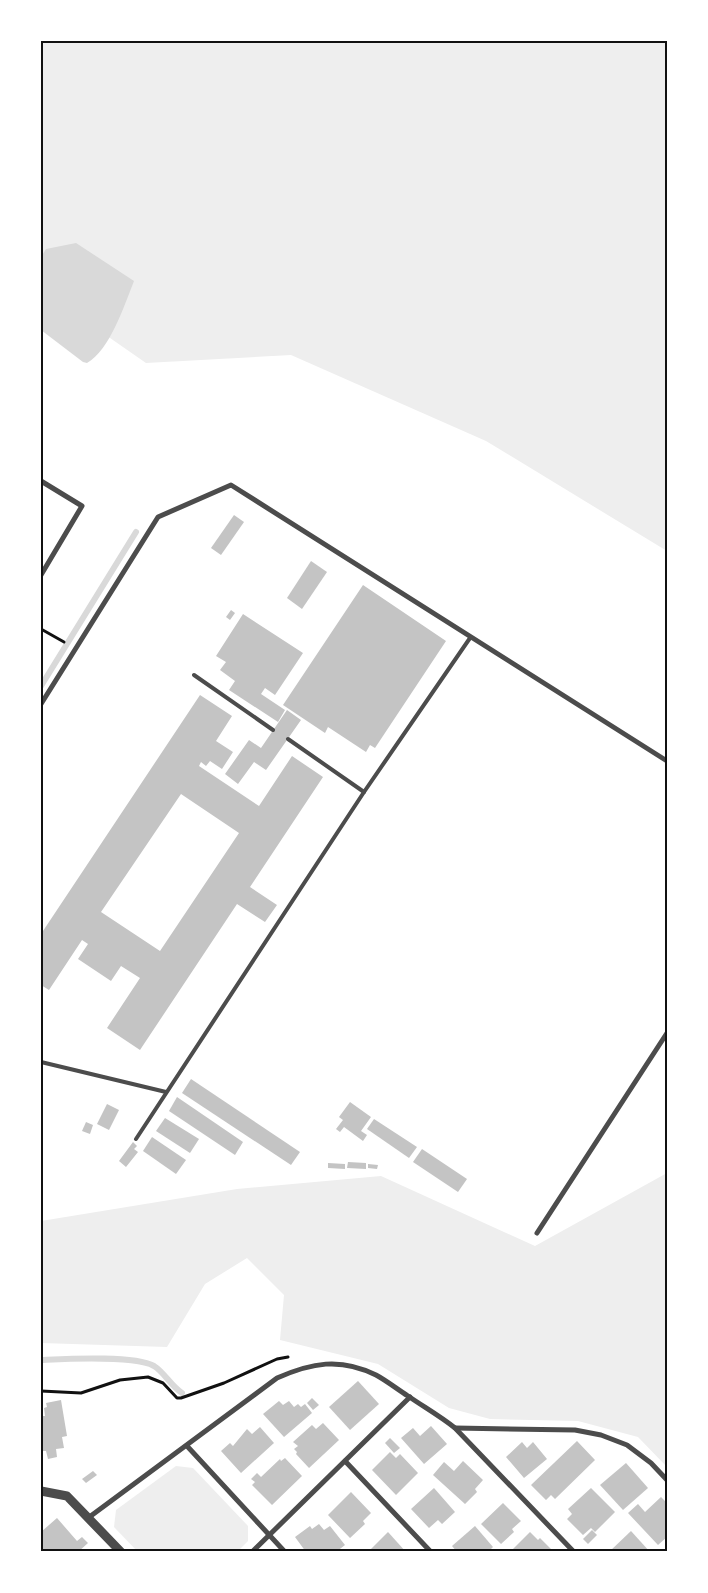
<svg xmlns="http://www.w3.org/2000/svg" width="708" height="1593" viewBox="0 0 708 1593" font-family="'Exo 2',sans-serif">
  <rect width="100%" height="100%" fill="#fff"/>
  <g fill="#eee">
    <polygon points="41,41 667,41 667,551 486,441 291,355 146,363 41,290"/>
    <polygon points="667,1173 667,1467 638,1437 578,1421 490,1419 449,1408 378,1364 280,1340 284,1295 247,1258 205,1284 167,1347 41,1343 41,1221 237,1189 381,1176 535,1246"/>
    <polygon points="176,1466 193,1468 248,1526 248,1541 237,1552 138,1552 114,1527 116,1510"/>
  </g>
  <path fill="#d9d9d9" d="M 76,243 L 134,281 C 124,306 110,350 87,363 L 83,362 L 41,330 L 41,257 L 46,249 Z"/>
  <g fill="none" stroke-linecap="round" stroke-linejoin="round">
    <g stroke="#d9d9d9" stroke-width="6">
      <polyline points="41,686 136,532"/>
      <path d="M 41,1360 C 65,1359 134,1355 154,1366 C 164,1372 171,1386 182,1393"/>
    </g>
  </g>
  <g fill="#c4c4c4" fill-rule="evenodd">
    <polygon points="234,515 244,522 221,555 211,548"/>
    <polygon points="311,561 327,572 302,609 287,598"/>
    <polygon points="363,585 446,641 375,748 370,745 366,752 328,727 325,733 283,705"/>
    <polygon points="231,610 235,613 230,620 226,617"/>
    <polygon points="243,614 303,653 275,695 265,688 261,694 285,710 278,722 229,690 235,681 220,670 226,662 216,656"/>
    <path d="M 200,695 L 232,716 L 216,741 L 233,752 L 222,769 L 210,761 L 206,766 L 201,762 L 199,766 L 259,806 L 292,756 L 323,777 L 250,887 L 277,905 L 265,922 L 237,904 L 140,1050 L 107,1028 L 140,978 L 121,966 L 111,981 L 78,959 L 88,944 L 82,940 L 49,990 L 41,985 L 41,934 ZM 181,794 L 239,833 L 160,951 L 101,912 Z"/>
    <polygon points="287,710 301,720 266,770 254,762 238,784 225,774 249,740 261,748"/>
    <polygon points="191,1079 300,1152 291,1165 182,1093"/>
    <polygon points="177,1097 243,1142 235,1155 169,1111"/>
    <polygon points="350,1102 371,1117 361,1131 367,1135 363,1141 344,1127 340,1132 336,1129 343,1120 339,1117"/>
    <polygon points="107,1104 119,1110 109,1130 97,1124"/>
    <polygon points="165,1118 199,1139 190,1153 156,1131"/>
    <polygon points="374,1119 417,1147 409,1158 367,1129"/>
    <polygon points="86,1122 93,1125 90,1134 82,1131"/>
    <polygon points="152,1137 186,1160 176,1174 143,1151"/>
    <polygon points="133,1142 137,1146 134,1149 138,1152 126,1167 119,1161"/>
    <polygon points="422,1149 467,1179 458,1192 413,1162"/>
    <polygon points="348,1162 366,1163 366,1169 347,1168"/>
    <polygon points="328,1163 345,1164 345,1169 328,1168"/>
    <polygon points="368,1164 378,1165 377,1169 368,1168"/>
    <polygon points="358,1381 379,1404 350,1430 329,1407"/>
    <polygon points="312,1398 319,1405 313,1410 307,1403"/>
    <polygon points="61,1400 67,1436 62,1437 64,1448 56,1449 57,1457 48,1459 46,1451 41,1451 41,1416 45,1416 44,1408 47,1407 46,1403"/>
    <polygon points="279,1401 283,1405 289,1401 294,1407 298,1404 301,1407 305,1404 312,1413 284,1437 263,1414"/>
    <polygon points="323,1423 339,1440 309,1468 296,1454 297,1452 294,1449 298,1446 293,1442 312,1425 316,1429"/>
    <polygon points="431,1426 447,1444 424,1464 401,1438 413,1428 420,1436"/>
    <polygon points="260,1427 274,1443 241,1473 221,1451 230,1443 233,1446 247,1429 252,1434"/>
    <polygon points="390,1438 400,1448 394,1453 385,1443"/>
    <polygon points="577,1441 595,1460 555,1499 551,1495 546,1500 531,1485"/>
    <polygon points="522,1442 527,1448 533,1442 547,1459 524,1478 506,1457"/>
    <polygon points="390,1452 396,1458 400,1454 418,1473 396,1495 372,1470"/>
    <polygon points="285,1458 302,1476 272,1505 252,1485 255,1482 251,1479 257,1473 261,1477 280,1459 281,1461"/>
    <polygon points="463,1461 483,1480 475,1489 477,1492 465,1504 433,1475 444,1462 454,1471"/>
    <polygon points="626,1463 648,1488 623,1510 600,1485"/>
    <polygon points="93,1471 97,1475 86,1483 82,1479"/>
    <polygon points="434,1488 455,1512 442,1524 438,1520 429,1528 411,1509"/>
    <polygon points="591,1488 615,1512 595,1532 591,1528 583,1535 567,1519 572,1514 568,1509"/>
    <polygon points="351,1492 371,1513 363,1521 365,1524 350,1538 328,1515"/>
    <polygon points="661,1497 667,1503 667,1537 658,1545 628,1513 638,1504 645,1512"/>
    <polygon points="503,1503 521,1521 512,1529 514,1532 501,1544 481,1524"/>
    <polygon points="57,1518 77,1541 82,1537 88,1543 78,1552 41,1552 41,1532"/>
    <polygon points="319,1524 324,1530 330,1526 345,1545 336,1552 306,1552 295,1537 310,1526 312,1529"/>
    <polygon points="475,1526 493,1547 488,1552 457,1552 452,1546"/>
    <polygon points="592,1530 597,1535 588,1544 583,1539"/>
    <polygon points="631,1531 650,1552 609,1552"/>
    <polygon points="388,1532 406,1552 368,1552"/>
    <polygon points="530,1532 538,1540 540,1538 554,1552 510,1552"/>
  </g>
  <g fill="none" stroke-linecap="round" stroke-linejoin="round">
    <g stroke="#111" stroke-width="3">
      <polyline points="41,629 64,642"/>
      <polyline points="41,1391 81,1393 120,1380 148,1377 163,1383 177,1398 181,1398 224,1383 277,1359 288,1357"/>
    </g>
    <g stroke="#4c4c4c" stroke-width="4">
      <polyline points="194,675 273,730"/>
      <polyline points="288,739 364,792"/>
      <polyline points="41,1062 166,1092"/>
      <polyline points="136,1139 364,792 470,638"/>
    </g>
    <g stroke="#4c4c4c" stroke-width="5">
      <polyline points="41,481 82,506 41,575"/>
      <polyline points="41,704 158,517 231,485 667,761"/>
      <polyline points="537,1233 667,1033"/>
      <polyline points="455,1428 575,1430 601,1435 627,1445 651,1463 667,1480"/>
      <polyline points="187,1446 285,1552"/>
      <polyline points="345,1461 431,1552"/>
      <path d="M 88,1518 L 277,1378 C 311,1363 340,1357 376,1375 C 387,1381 397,1389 408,1396 C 424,1407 440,1416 455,1428 L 574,1552"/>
      <polyline points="252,1552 410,1397"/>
    </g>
    <polyline stroke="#4c4c4c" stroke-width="9" points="41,1491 67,1496 121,1552"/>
  </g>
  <rect width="708" height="1593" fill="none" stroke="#ffffff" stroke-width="85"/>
  <rect x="42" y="42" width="624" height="1508" fill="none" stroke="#111" stroke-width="2"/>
</svg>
